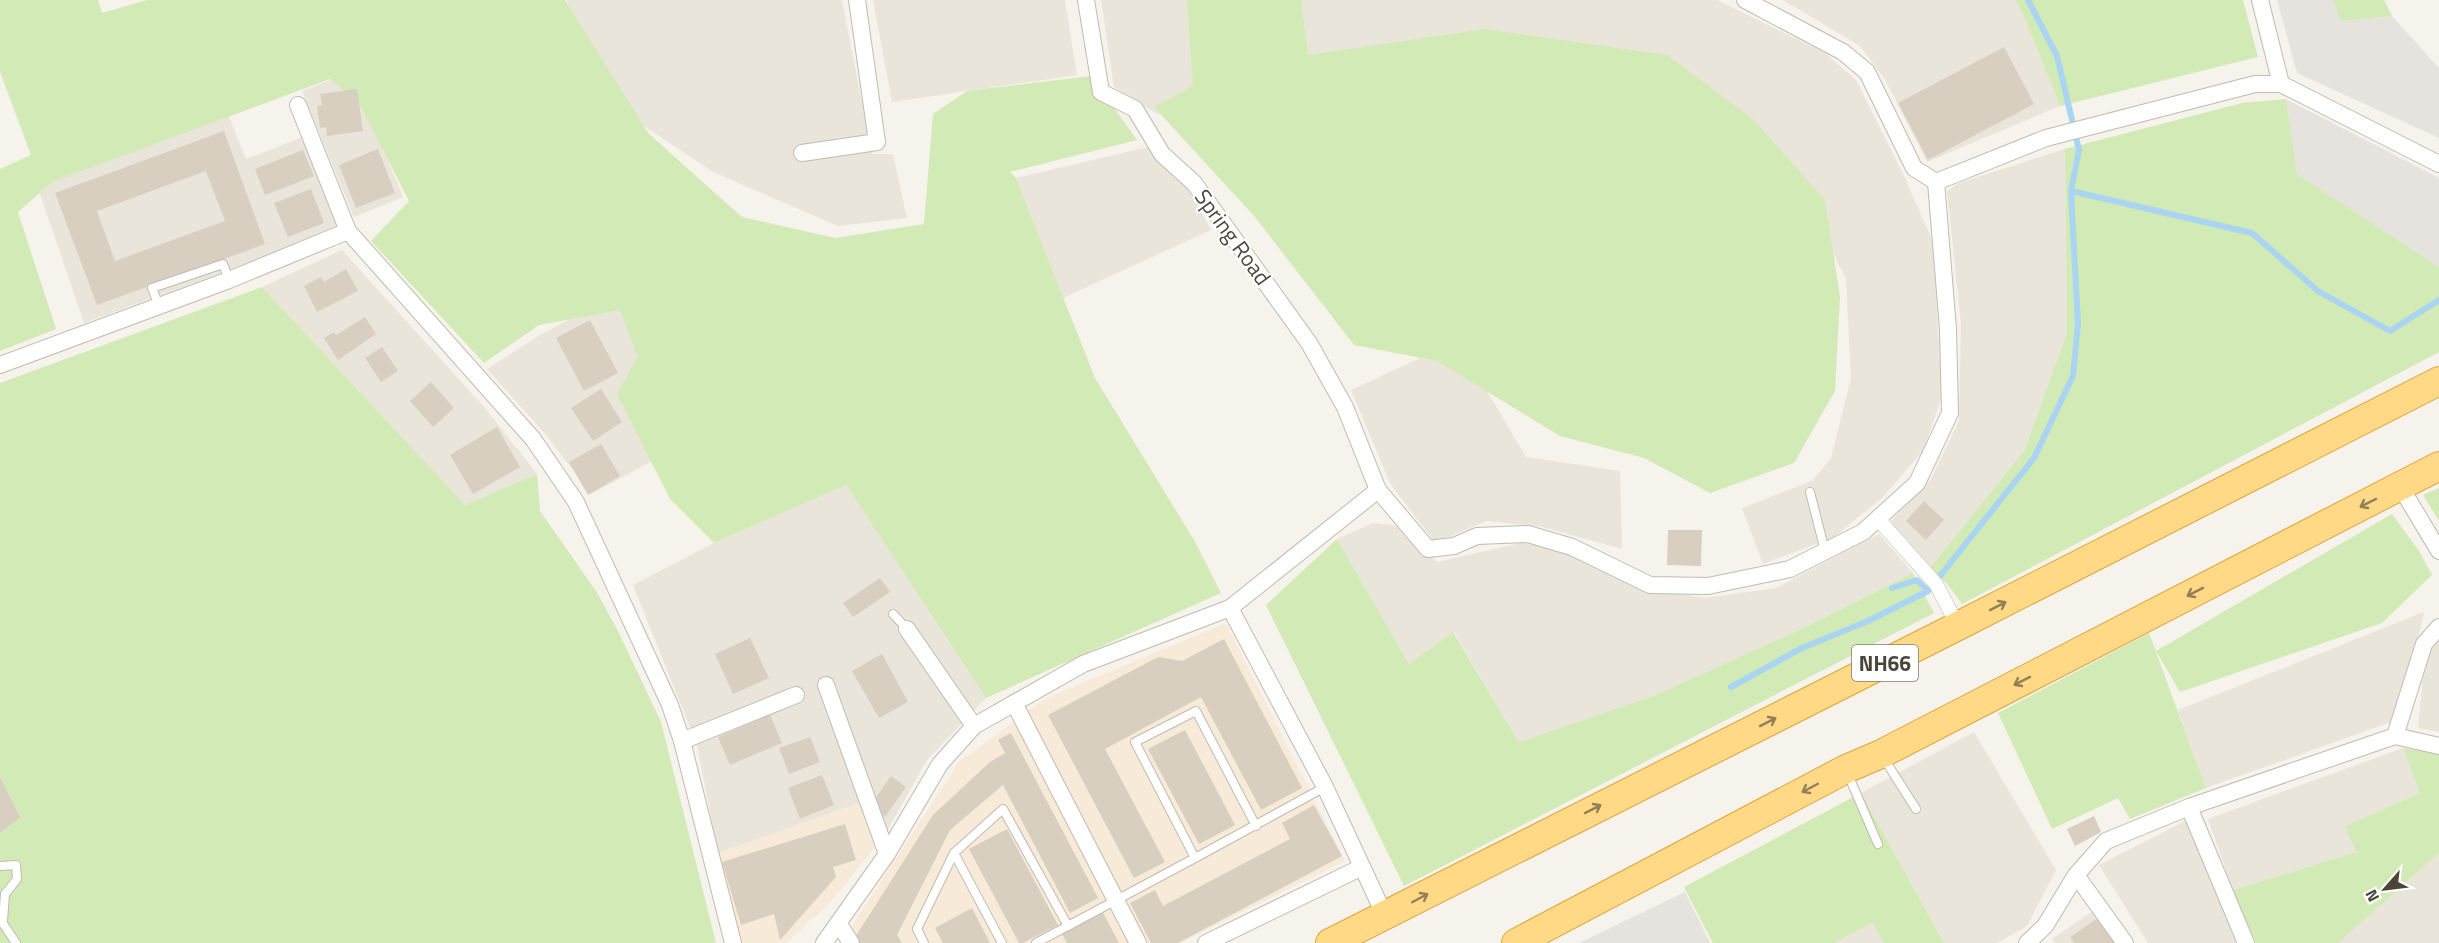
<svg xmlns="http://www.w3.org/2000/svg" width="2439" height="943" viewBox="0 0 2439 943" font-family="'Titillium Web',sans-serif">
  <rect width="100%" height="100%" fill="#f6f3ec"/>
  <g fill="#eae5da">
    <polygon points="567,0 842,0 872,154 893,154 907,218 838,226 713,172 572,78 573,42"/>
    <polygon points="873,0 1065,0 1077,75 892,102"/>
    <polygon points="1101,0 1193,0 1204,111 1157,114 1114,87"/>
    <polygon points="1298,0 1717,0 1825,53 1856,80 1905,178 1933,242 1942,396 1923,451 1882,498 1834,537 1763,564 1742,508 1812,481 1831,458 1851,378 1846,279 1801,188 1302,71"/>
    <polygon points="1783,0 2015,0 2024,17 2060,106 1927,162 1886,81 1860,46"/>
    <polygon points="351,72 403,197 354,217 302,91"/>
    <polygon points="228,114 246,159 303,137 341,229 84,323 36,182"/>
    <polygon points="1148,147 1186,183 1211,230 1063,298 1016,178"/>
    <polygon points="2065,149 2067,333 2024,451 1930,568 1890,522 1931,479 1959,421 1961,324 1947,191 1959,183"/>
    <polygon points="342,250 485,408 537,474 465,505 262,287"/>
    <polygon points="662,269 738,415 591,494 547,436 487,369 540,335"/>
    <polygon points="1457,341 1526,457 1620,471 1622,549 1539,526 1486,521 1435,543 1390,483 1351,390"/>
    <polygon points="846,485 986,698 927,760 887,831 865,801 718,853 697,745 633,585 714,543"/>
    <polygon points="1373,523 1400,526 1437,562 1521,543 1567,549 1636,586 1705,598 1776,588 1879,534 1913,573 1801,629 1658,694 1519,742 1454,632 1409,664 1337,539"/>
    <polygon points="2424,612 2408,680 2391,722 2206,788 2178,710"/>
    <polygon points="2439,641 2439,732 2418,728 2425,656"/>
    <polygon points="1974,732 2056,870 2027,926 1997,943 1944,943 1861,793"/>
    <polygon points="2403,748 2420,793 2345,826 2356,852 2233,890 2208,819"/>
    <polygon points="2189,819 2236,943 2148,943 2099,865"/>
    <polygon points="2439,853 2439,943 2338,943"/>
    <polygon points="2093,911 2114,943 2054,943 2052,939"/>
    <polygon points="1872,923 1884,943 1834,943"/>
  </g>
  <g fill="#f7ead8">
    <polygon points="1226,623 1345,861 1180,943 856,943 848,932 959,762 1045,699"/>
    <polygon points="866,801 880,841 828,905 786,943 741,943 718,853"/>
  </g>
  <g fill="#e6e2dd">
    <polygon points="2277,0 2333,0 2340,21 2392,16 2439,68 2439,138 2297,73"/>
    <polygon points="2286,99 2439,178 2439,267 2297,174"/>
    <polygon points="1685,892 1710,943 1579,943"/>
  </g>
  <g fill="#d2eab5">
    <polygon points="0,0 98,0 102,13 147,0 565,0 649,134 742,217 835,238 924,224 933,114 967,91 1091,76 1137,140 1010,172 1016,178 1095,378 1194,540 1221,593 986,698 846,485 714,543 670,499 617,394 638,357 620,310 539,325 484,363 371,241 409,201 359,103 330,79 52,182 18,212 56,329 0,351 0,169 31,155 0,72"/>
    <polygon points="1187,0 1301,0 1308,55 1485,29 1667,55 1753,119 1825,200 1840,297 1835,391 1794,463 1710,493 1644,458 1560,436 1437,361 1354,345 1255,217 1154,107 1193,86"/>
    <polygon points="2015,0 2243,0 2258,57 2060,106 2024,17"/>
    <polygon points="2333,0 2384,0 2392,16 2340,21"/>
    <polygon points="2286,99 2297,174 2439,267 2439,352 1962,604 1948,585 1930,568 2024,451 2067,333 2065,149 2242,103"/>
    <polygon points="262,287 465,505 537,474 540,511 596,591 618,631 661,722 716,943 0,943 0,383"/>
    <polygon points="2439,488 2439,521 2423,495"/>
    <polygon points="2392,514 2419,551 2432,575 2382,623 2180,692 2156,651"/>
    <polygon points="1337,539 1409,664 1453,632 1519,742 1658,694 1801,629 1913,573 1934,613 1404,886 1266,605"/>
    <polygon points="2149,633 2206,788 2130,819 2118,798 2052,829 1998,713"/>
    <polygon points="2403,748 2439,754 2439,853 2338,943 2256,943 2233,890 2356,852 2345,826 2420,793"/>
    <polygon points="1861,793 1944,943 1884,943 1872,923 1834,943 1713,943 1684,887"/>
  </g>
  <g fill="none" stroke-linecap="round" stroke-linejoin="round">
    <g stroke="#a9d4f2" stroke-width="6">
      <polyline points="2071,191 2252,233 2318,291 2390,331 2439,300"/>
      <polyline points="1892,588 1917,580 1928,591"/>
      <polyline points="1731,687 1802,648 1868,621 1928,591 2034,458 2073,376 2078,324 2071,191 2079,150 2057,56 2028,0"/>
    </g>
  </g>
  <g fill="#d8cfc1" fill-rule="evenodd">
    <polygon points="2004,47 2034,104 1928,160 1898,103"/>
    <polygon points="357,89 363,131 327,136 326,127 320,128 317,106 322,105 320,94"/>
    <path d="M 224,131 L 265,244 L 97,305 L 55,193 ZM 206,171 L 225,221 L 115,261 L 97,211 Z"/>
    <polygon points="378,149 395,193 356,208 339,165"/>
    <polygon points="303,150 314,176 265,195 255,169"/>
    <polygon points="311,189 324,223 288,237 274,203"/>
    <polygon points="346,269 358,291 317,312 304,286 321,277 324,282"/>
    <polygon points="365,317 376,334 338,360 324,338 334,332 336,335"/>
    <polygon points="590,320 618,373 584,391 556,338"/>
    <polygon points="382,347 398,371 381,382 365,358"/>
    <polygon points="431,382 454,408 433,427 410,401"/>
    <polygon points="601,389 622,422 593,441 571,408"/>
    <polygon points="497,427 520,467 473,494 450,455"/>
    <polygon points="601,444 620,476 588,495 569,462"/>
    <polygon points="1924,501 1944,520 1926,540 1906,521"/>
    <polygon points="1668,530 1702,530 1701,566 1667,565"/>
    <polygon points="880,578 890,592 853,617 843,603"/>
    <polygon points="750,638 769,678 733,694 715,654"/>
    <polygon points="1224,639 1302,788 1261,810 1201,697 1105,749 1165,862 1134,878 1048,715 1158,657 1182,661"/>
    <polygon points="882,654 908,702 879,718 852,671"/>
    <polygon points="770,715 782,743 730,765 718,737"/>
    <polygon points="1185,730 1235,825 1199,844 1148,749"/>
    <polygon points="1011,733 1098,898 1070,913 1003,785 950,830 897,935 902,943 856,943 854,939 933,815 990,762 1005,753 998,740"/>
    <polygon points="810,737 820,762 789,774 779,748"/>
    <polygon points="822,775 834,805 800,819 788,788"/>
    <polygon points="891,776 906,787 885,817 870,806"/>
    <polygon points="0,777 20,817 0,833"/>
    <polygon points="1314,805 1342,856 1178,943 1151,943 1130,903 1155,890 1163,906 1290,839 1282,823"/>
    <polygon points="2094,816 2101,832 2075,846 2067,829"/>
    <polygon points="845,824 856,860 833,867 836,877 780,940 774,914 741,925 722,862"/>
    <polygon points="1007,829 1058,925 1023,943 1019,943 969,849"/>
    <polygon points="972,908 990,943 943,943 935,928"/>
    <polygon points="1102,911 1119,943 1067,943 1061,932"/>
    <polygon points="2098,918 2115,943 2074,943 2070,937"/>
  </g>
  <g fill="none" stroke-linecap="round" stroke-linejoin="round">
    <defs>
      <g id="service">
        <polyline points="159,306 152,288 223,264 229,280"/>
        <polyline points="1810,492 1825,551"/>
        <polyline points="893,614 907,629"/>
        <polyline points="1883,757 1916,809"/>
        <polyline points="1847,772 1878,844"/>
        <polyline points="1256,826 1196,711 1135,742 1195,858 1325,787"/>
        <polyline points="954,853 1002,943"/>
        <polyline points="0,866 16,865 17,879 5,894 3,921"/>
        <polyline points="0,919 16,943"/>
        <polyline points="924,943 917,929 954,853 1003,809 1068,926"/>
        <polyline points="1036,943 1195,858"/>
      </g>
      <polyline id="pedestrian" points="1878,519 1936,584 1958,626"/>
      <g id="minor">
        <polyline points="1086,0 1101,92 1135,109 1162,154 1194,183 1309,343 1345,407 1378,490"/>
        <polyline points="1745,0 1843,52 1867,72 1914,168 1936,182 2046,138 2255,84 2281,84 2439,164"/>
        <polyline points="2260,0 2281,84"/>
        <polyline points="298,105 348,231 533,439 576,502 670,705 682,741 733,943"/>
        <polyline points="802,153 877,142 857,0"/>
        <polyline points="0,365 229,280 348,231"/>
        <polyline points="2400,486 2439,551"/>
        <polyline points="1230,608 1325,787 1385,916"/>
        <polyline points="907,629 974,726"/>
        <polyline points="826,685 887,854"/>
        <polyline points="1014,703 1138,943"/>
        <polyline points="2395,736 2424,644 2439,627"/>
        <polyline points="682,741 796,695"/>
        <polyline points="2189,807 2246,943"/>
        <polyline points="2076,875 2125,943"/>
        <polyline points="839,924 851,943"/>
        <polyline points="824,943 887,854 940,764 974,726 1083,664 1230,608 1378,490 1428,549 1454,546 1477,536 1528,534 1572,547 1650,585 1708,586 1790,569 1863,532 1917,483 1950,413 1948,329 1936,182"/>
        <polyline points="1206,943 1362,867"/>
        <polyline points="2027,943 2045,926 2076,875 2106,841 2189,807 2395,736 2439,746"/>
      </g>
      <g id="trunk">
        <polyline points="1330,943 1958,626 2439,381"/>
        <polyline points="1516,943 1846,769 1881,754 2439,466"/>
      </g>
    </defs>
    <use href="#service" stroke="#c2bbae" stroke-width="10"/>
    <use href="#pedestrian" stroke="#c2bbae" stroke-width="15"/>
    <use href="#minor" stroke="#c2bbae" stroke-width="18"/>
    <use href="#trunk" stroke="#e0a43c" stroke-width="30"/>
    <use href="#service" stroke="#fff" stroke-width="8"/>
    <use href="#pedestrian" stroke="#fff" stroke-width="14"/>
    <use href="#minor" stroke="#fff" stroke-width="16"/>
    <use href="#trunk" stroke="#ffd985" stroke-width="28"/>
  </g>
  <defs><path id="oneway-shaft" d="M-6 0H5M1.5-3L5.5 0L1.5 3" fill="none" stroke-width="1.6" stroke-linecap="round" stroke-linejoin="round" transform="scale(1.5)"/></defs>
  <g stroke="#938057">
    <use href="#oneway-shaft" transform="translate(2368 503) rotate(153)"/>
    <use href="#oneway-shaft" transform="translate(2195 592) rotate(153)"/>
    <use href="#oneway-shaft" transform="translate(1998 606) rotate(-27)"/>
    <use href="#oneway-shaft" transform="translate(2022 681) rotate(153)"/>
    <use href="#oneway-shaft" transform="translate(1768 722) rotate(-27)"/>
    <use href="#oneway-shaft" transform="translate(1810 788) rotate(152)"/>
    <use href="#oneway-shaft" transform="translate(1593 809) rotate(-27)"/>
    <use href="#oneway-shaft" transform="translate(1420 898) rotate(-28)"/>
  </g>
  <g text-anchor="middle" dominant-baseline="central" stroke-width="4.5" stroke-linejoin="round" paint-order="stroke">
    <rect fill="#fff" stroke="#817c74" stroke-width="1.5" x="1852" y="645" width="66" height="36" rx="4.5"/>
    <g font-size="21" font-weight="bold" fill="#4b4439">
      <text x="1885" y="663">NH66</text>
    </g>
    <g font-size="22" fill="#4b4439" stroke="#fff">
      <text transform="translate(1233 237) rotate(54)">Spring Road</text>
    </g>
  </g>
  <g transform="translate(2385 889) rotate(242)" stroke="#ffffff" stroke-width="4.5" paint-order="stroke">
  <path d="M0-4.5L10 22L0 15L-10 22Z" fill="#4b4439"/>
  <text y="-9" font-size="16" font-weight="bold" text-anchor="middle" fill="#4b4439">N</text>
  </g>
</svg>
